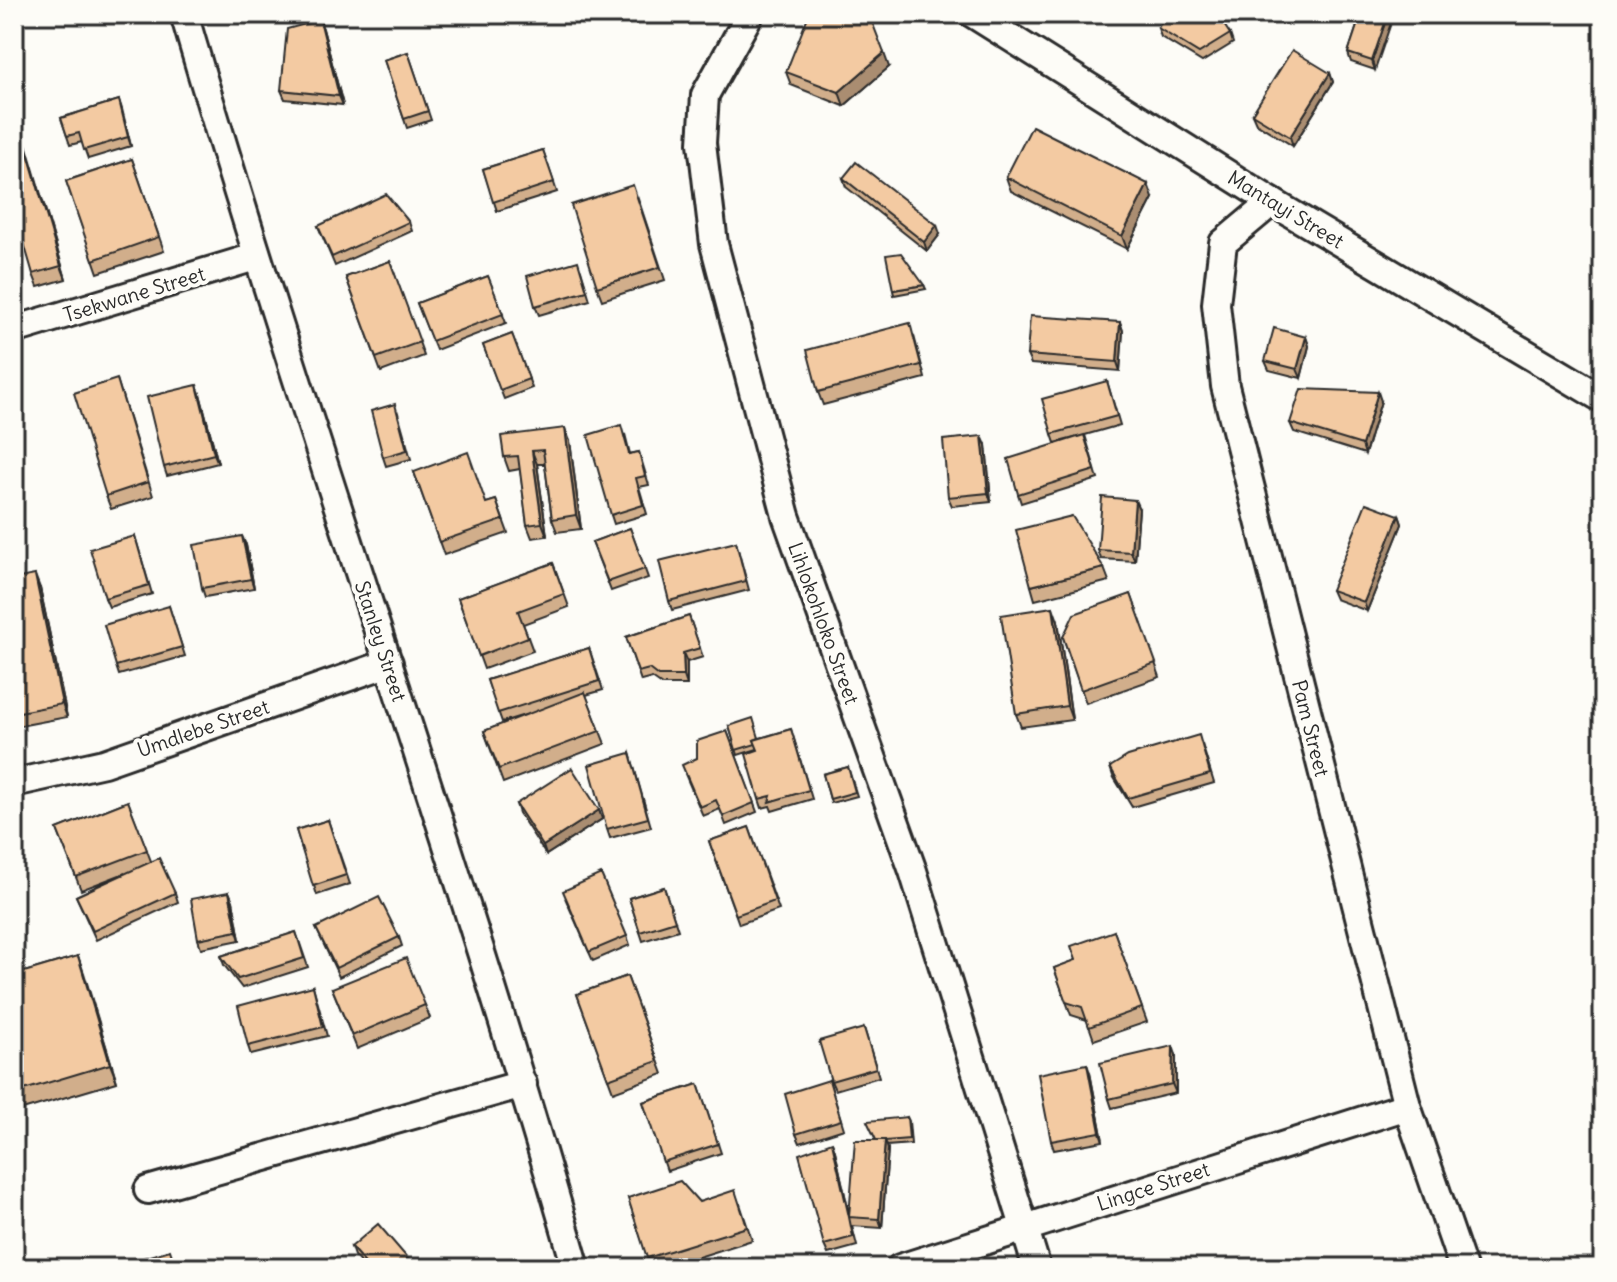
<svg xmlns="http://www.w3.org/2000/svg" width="1617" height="1282" viewBox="0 0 1617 1282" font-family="Delius,sans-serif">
  <rect width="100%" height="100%" fill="#fdfcf7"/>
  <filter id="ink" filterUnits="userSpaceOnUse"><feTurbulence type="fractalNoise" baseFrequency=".0125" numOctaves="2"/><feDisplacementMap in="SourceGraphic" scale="16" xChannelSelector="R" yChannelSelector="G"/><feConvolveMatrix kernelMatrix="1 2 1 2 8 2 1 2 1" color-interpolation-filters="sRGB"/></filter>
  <g filter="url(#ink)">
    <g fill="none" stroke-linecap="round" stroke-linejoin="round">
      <defs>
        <g id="street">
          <path d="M 184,14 C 307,434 456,847 576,1268"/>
          <polyline points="750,14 705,95 702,143 714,244 786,516 913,871 1037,1268"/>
          <polyline points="973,14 1272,202 1603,399"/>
          <polyline points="1272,202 1223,243 1216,304 1225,386 1407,1106 1463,1268"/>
          <polyline points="14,330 255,257"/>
          <polyline points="14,783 104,763 389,663"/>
          <polyline points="148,1190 523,1084"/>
          <polyline points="900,1268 1407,1106"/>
        </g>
      </defs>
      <use href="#street" stroke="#2b2b2b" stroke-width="32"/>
      <use href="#street" stroke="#fdfcf7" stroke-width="26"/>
    </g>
    <g fill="#d1ae8b" stroke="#2b2b2b" stroke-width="2">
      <polygon points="1361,14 1375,70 1351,62 1348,53"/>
      <polygon points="1158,28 1230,34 1233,43 1202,62 1161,37"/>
      <polygon points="323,29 343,105 285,99 281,90"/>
      <polygon points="408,52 431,120 407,128 384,60"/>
      <polygon points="889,67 844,106 791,85 786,72"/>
      <polygon points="1330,73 1333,82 1293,146 1256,123 1252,114"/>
      <polygon points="119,100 131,146 88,159 82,142 70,145 61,118"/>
      <polygon points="21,130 66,279 38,287 33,274"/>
      <polygon points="543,150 557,192 497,211 483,169"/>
      <polygon points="132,159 164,251 98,273 66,181"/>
      <polygon points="1006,177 1153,198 1127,249 1011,191"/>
      <polygon points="843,178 940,234 927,251 846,187"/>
      <polygon points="638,198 665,280 602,300 597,287"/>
      <polygon points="409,222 412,231 335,266 318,226"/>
      <polygon points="390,261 424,356 381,372 346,277"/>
      <polygon points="581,270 590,300 539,315 535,306"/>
      <polygon points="488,276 506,323 436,350 417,303"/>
      <polygon points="924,285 926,289 894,295 893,290"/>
      <polygon points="1120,322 1123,331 1120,371 1031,364 1027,355"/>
      <polygon points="512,334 532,388 504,399 483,345"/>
      <polygon points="914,336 925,378 823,405 818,392"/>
      <polygon points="1306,337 1309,346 1301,378 1269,370 1265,361"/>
      <polygon points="117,379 153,496 111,509 106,496"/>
      <polygon points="1107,381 1120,425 1085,435 1098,479 1021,503 1018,494 1082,436 1055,443 1052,434"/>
      <polygon points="200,394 218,463 167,476 164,467"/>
      <polygon points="1381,401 1365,454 1294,432 1290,423"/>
      <polygon points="398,413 411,459 386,466 383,457"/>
      <polygon points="625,434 630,454 639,452 649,485 639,487 647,514 614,524 611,515"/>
      <polygon points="570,441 581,529 557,532 552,519 545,464 537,464 547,536 532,538 527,525 520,469 509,471 504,457"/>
      <polygon points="986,445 991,502 952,506 948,497"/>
      <polygon points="414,472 487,503 496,500 508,533 444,555"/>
      <polygon points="1139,509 1135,561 1101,559 1098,550"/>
      <polygon points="1399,515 1402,524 1367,611 1335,599 1331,590"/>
      <polygon points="630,528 648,578 611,591 592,542"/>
      <polygon points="135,536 152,594 109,607 105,598"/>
      <polygon points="736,542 749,590 672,610 669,601"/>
      <polygon points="246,545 254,588 205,597 202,588"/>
      <polygon points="553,563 569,607 523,624 533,651 484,669 458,598"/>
      <polygon points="1104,568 1109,581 1035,600 1031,586"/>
      <polygon points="14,579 40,588 67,717 14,727"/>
      <polygon points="1131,594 1160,677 1086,703 1063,637"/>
      <polygon points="169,606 185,656 119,675 116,666"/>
      <polygon points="689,616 703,657 687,662 687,685 662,685 652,678 641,681 626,637"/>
      <polygon points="1058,621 1072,720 1021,727 1016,714"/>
      <polygon points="589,648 603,690 586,695 605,744 503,783 484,731 528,714 502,722 487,680"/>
      <polygon points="729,726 760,738 791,729 812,799 772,811 770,806 762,808 759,799 757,749 738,755"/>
      <polygon points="727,731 757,812 726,825 720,809 703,816 685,774 697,758"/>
      <polygon points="1202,744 1214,783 1132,807 1113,776 1110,767"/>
      <polygon points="630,753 651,827 610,838 607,829"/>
      <polygon points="848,767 857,796 831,803 823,774"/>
      <polygon points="128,801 151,861 175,893 178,902 96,940 76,896 125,873 81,890 57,829"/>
      <polygon points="516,804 599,810 602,819 546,855 519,813"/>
      <polygon points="328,820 350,884 317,895 296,830"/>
      <polygon points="749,827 779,910 739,924 709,841"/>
      <polygon points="664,887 678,930 643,941 629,898"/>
      <polygon points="229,892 233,901 240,940 201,948 198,939"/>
      <polygon points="566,900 627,936 630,945 593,961"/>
      <polygon points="316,928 399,937 402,946 339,977"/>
      <polygon points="1114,931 1147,1022 1094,1040 1087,1020 1071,1015 1054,968 1076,960"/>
      <polygon points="296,932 308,967 242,988 224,965 221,956"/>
      <polygon points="78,956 117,1082 19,1111 14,1098 14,975"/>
      <polygon points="627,976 663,1074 613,1092 577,994"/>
      <polygon points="313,986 327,1036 251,1055 248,1046"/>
      <polygon points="332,988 425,1005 430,1018 357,1049"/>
      <polygon points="864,1028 879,1077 835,1090 831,1081"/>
      <polygon points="1176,1055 1176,1093 1112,1108 1109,1099"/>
      <polygon points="1090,1073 1103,1141 1054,1150 1051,1141"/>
      <polygon points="829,1080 844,1129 800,1143 796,1134"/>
      <polygon points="698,1084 721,1153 667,1171 643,1102"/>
      <polygon points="907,1117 909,1121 911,1144 887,1146 888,1149 882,1228 852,1226 857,1246 828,1254 824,1245 832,1142 835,1151 849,1213 875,1140"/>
      <polygon points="628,1198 740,1204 752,1240 664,1268 651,1268"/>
      <polygon points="351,1247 416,1268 365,1268 354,1256"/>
    </g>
    <g fill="#aa8d71" stroke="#2b2b2b" stroke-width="2">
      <polygon points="1388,14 1394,14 1375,70 1372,61"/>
      <polygon points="320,20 323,29 343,105 339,96"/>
      <polygon points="884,53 889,67 844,106 839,92"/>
      <polygon points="1330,73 1333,82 1293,146 1290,137"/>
      <polygon points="119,100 122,109 131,146 128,137"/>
      <polygon points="21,130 26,144 66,279 61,266"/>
      <polygon points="1148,184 1153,198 1127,249 1122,236"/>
      <polygon points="937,225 940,234 927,251 924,242"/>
      <polygon points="1120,322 1123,331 1120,371 1117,362"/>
      <polygon points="1306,337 1309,346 1301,378 1297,369"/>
      <polygon points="197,385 200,394 218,463 214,454"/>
      <polygon points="1378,392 1381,401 1365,454 1362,445"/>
      <polygon points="565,428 570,441 581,529 576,515"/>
      <polygon points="982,436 986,445 991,502 988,493"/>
      <polygon points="532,451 537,464 547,536 542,523"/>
      <polygon points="1135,500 1139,509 1135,561 1131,552"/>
      <polygon points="1399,515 1402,524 1367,611 1364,602"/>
      <polygon points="242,536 246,545 254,588 251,579"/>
      <polygon points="35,575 40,588 67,717 62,704"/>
      <polygon points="1053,607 1058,621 1072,720 1067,706"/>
      <polygon points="683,653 687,662 687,685 684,676"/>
      <polygon points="599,810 602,819 546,855 543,846"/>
      <polygon points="229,892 233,901 240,940 237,931"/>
      <polygon points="78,956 84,973 117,1082 110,1064"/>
      <polygon points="1173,1046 1176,1055 1176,1093 1172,1084"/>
      <polygon points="1087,1064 1090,1073 1103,1141 1100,1132"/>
      <polygon points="885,1140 888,1149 882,1228 879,1219"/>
      <polygon points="832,1142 835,1151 850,1217 849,1217"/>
    </g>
    <g fill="#f3caa2" stroke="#2b2b2b" stroke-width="2">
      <polygon points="809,14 869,14 884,53 839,92 786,72"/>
      <polygon points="1166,14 1217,14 1230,34 1199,53 1158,28"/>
      <polygon points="1361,14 1388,14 1372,61 1348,53"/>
      <polygon points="320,20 339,96 281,90 287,29"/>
      <polygon points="1292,50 1330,73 1290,137 1252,114"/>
      <polygon points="408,52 428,111 404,119 384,60"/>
      <polygon points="119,100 128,137 84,150 79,133 67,136 61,118"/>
      <polygon points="1032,126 1148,184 1122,236 1006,177"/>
      <polygon points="21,130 61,266 33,274 14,209 14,133"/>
      <polygon points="543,150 554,182 493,202 483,169"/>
      <polygon points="132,159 159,237 93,260 66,181"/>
      <polygon points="856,162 937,225 924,242 843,178"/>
      <polygon points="633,185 660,267 597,287 571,205"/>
      <polygon points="386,194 409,222 332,257 318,226"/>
      <polygon points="901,253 924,285 893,290 886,255"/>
      <polygon points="390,261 420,342 376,358 346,277"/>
      <polygon points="578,261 587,291 535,306 527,276"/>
      <polygon points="488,276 503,314 432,341 417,303"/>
      <polygon points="1030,316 1120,322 1117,362 1027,355"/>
      <polygon points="910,323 921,365 818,392 807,350"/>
      <polygon points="1274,328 1306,337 1297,369 1265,361"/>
      <polygon points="512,334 529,379 500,390 483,345"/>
      <polygon points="117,379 148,482 106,496 74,393"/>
      <polygon points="1107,381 1117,416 1052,434 1042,399"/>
      <polygon points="197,385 214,454 164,467 147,397"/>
      <polygon points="1301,389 1378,392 1362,445 1290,423"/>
      <polygon points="395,404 407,450 383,457 371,411"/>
      <polygon points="621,425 629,454 639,452 645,476 636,478 643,505 611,515 588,435"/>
      <polygon points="565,428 576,515 552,519 543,450 532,451 542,523 527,525 518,456 504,457 501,436"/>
      <polygon points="1084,435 1095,470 1018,494 1008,459"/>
      <polygon points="982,436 988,493 948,497 943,440"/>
      <polygon points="468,452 486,503 496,500 503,520 439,542 414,472"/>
      <polygon points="1102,497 1135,500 1131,552 1098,550"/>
      <polygon points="1366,503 1399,515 1364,602 1331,590"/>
      <polygon points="1072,516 1104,568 1031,586 1016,530"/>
      <polygon points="630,528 645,569 608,582 592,542"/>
      <polygon points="135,536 149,585 105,598 90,549"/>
      <polygon points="242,536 251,579 202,588 194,545"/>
      <polygon points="736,542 746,581 669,601 659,561"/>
      <polygon points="553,563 564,594 518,611 528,637 479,656 458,598"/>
      <polygon points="35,575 62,704 14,713 14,579"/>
      <polygon points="1131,594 1156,663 1081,690 1063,637 1074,614"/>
      <polygon points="169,606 182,647 116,666 104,625"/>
      <polygon points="1053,607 1067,706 1016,714 1001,615"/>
      <polygon points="689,616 700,648 683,653 684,676 658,676 649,669 638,672 626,637"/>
      <polygon points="589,648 599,681 498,713 487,680"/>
      <polygon points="585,692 600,731 499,769 484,731"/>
      <polygon points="753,718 759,738 754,740 756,744 736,750 729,726"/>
      <polygon points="791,729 809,790 769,802 771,796 759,799 746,754 758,750 754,740"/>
      <polygon points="727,731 754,803 723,816 716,800 700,807 682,765 697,758 697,741"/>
      <polygon points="1199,735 1210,774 1128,798 1110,767 1128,756"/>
      <polygon points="630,753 648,818 607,829 589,765"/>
      <polygon points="848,767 855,792 830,799 823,774"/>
      <polygon points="572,768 599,810 543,846 516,804"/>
      <polygon points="128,801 147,850 76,877 57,829"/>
      <polygon points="328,820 346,875 313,886 296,830"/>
      <polygon points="749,827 775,901 736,915 709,841"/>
      <polygon points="159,858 175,893 93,931 76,896"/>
      <polygon points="601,874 627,936 589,952 563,891"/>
      <polygon points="664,887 675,921 640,932 629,898"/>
      <polygon points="229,892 237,931 198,939 191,899"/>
      <polygon points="379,897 399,937 336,968 316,928"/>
      <polygon points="1114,931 1142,1008 1089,1027 1082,1007 1066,1002 1054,968 1076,960 1071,946"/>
      <polygon points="296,932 304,958 238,979 221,956"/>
      <polygon points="78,956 110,1064 14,1093 14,975"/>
      <polygon points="406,958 425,1005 352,1036 332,988"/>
      <polygon points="627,976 658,1061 608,1079 577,994"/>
      <polygon points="313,986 323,1027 248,1046 238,1006"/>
      <polygon points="864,1028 876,1068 831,1081 819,1041"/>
      <polygon points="1173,1046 1172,1084 1109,1099 1100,1063"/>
      <polygon points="1087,1064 1100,1132 1051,1141 1038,1074"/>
      <polygon points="829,1080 841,1120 796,1134 785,1094"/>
      <polygon points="698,1084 718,1144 663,1162 643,1102"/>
      <polygon points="907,1117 909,1139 885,1141 885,1140 876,1140 867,1121"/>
      <polygon points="855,1140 885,1140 879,1219 849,1217 853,1237 824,1245 799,1154 832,1142 849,1217"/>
      <polygon points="680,1181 699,1202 735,1190 747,1227 647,1258 628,1198"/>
      <polygon points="378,1224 416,1268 369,1268 351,1247"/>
      <polygon points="170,1250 176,1268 147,1268 143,1258"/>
      <polygon points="329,1259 337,1268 318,1268"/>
      <polygon points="1149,1260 1151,1268 1124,1268"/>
    </g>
  </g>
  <g text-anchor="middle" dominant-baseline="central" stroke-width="8" stroke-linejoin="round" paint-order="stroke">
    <g font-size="20" fill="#2b2b2b" stroke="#fdfcf7">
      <text transform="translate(1286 209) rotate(31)">Mantayi Street</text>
      <text transform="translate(134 294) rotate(-17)">Tsekwane Street</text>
      <text transform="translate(824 623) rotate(70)">Lihlokohloko Street</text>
      <text transform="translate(381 641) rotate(72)">Stanley Street</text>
      <text transform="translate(203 728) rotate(-19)">Umdlebe Street</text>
      <text transform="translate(1311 728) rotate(76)">Pam Street</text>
      <text transform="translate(1153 1186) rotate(-18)">Lingce Street</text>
    </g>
  </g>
  <rect width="1617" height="1282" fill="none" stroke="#fdfcf7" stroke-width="48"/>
  <rect x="24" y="24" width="1569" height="1234" fill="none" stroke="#2b2b2b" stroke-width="3" filter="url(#ink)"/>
</svg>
